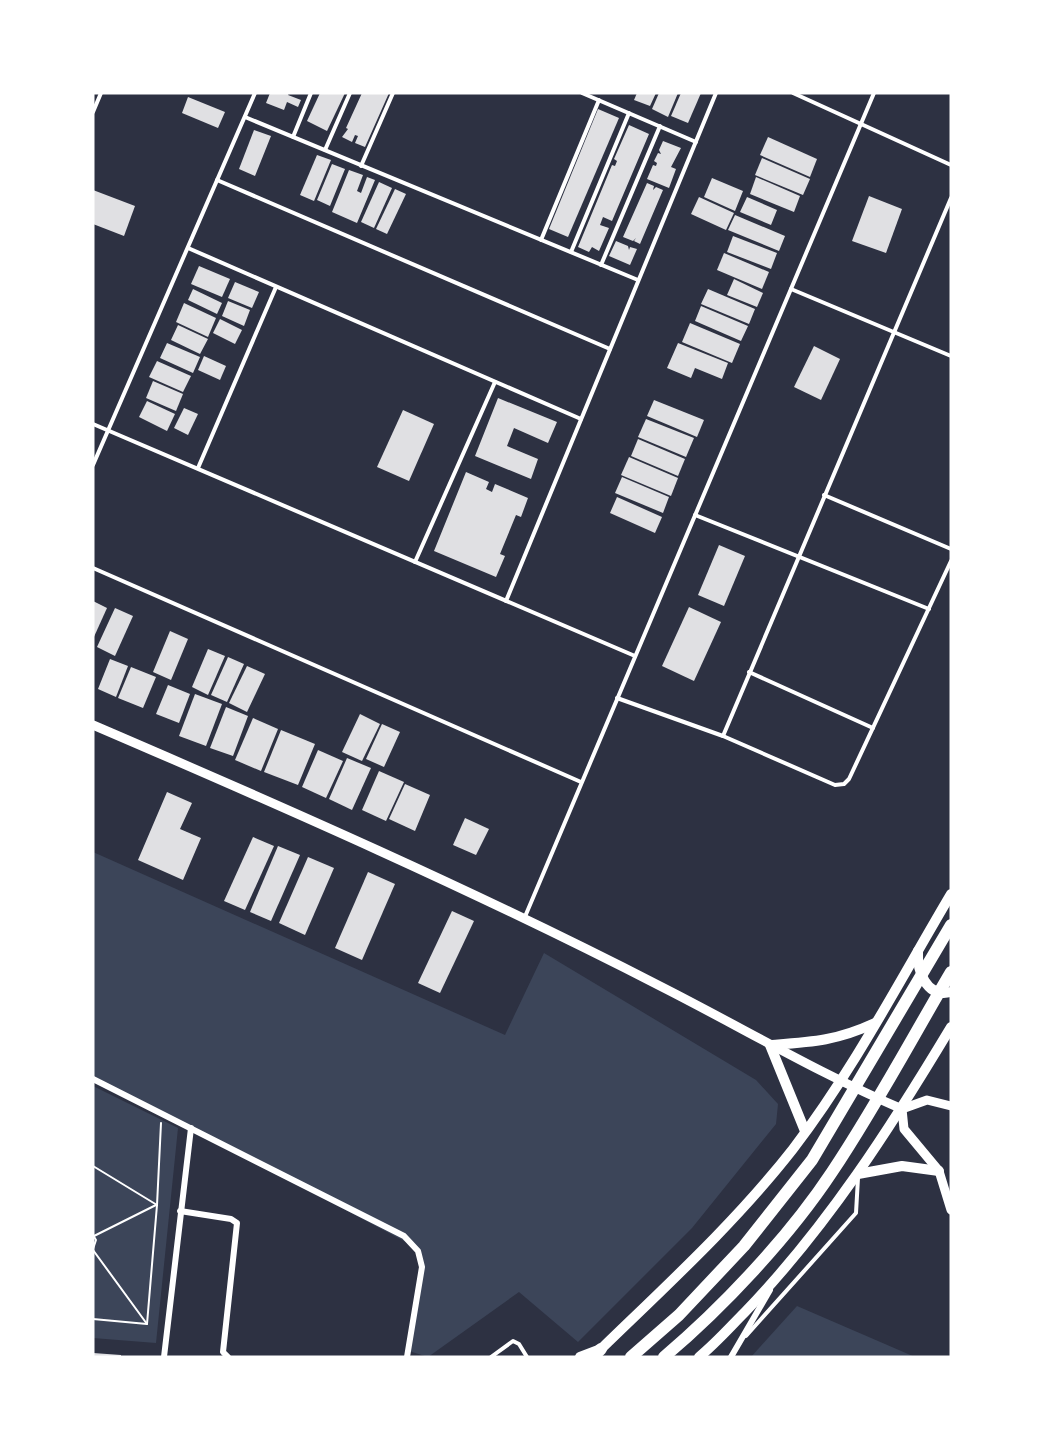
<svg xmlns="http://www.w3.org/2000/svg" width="1044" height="1450" viewBox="0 0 1044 1450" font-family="Quicksand,sans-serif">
  <rect width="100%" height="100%" fill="#2d3142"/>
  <g fill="#3c4559">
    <polygon points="93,852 505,1035 544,953 756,1080 778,1104 776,1124 692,1228 578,1342 519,1292 428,1357 409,1351 421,1250 93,1076"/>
    <polygon points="93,1086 178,1128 156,1343 93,1338"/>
    <polygon points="797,1306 915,1357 751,1357"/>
  </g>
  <g fill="#e0e0e3">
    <polygon points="270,93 289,93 288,95 301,100 298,107 287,102 284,110 266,103"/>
    <polygon points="320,93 345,93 327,131 307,121"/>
    <polygon points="362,93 389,93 365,147 355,143 358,136 355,135 352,142 342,137 348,129 346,128"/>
    <polygon points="637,93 656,93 650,106 634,100"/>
    <polygon points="659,93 678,93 668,117 652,109"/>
    <polygon points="681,93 701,93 688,123 671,116"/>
    <polygon points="188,97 225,112 218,128 182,113"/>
    <polygon points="598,109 619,118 568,237 549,229"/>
    <polygon points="629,125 649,134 612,221 603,217 600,225 609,228 599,251 592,247 589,252 578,247 612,165 615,166 617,161 614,159"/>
    <polygon points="254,130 271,136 255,176 239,169"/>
    <polygon points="768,137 817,159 810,177 760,155"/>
    <polygon points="663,141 681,148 671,167 676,169 669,188 647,179 653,165 656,166 657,163 654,161 658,153 661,154 659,150"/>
    <polygon points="317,155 331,160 314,201 300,195"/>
    <polygon points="762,158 810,179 803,195 755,175"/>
    <polygon points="332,164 345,169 330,206 317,200"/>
    <polygon points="349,170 363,175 357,191 361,193 367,177 375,180 357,223 332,212"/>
    <polygon points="756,177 800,196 794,212 750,194"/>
    <polygon points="712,178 743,191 735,211 704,197"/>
    <polygon points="379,182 392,188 374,228 361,222"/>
    <polygon points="647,183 654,186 653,190 656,187 663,190 640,244 634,241 636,238 633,241 623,237"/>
    <polygon points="395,189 406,194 387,234 376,229"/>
    <polygon points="93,190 135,206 124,236 93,224"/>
    <polygon points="869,196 902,209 886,253 852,241"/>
    <polygon points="699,197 734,213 726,230 691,214"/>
    <polygon points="747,197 777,210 771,225 740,212"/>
    <polygon points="735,215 785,236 779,251 728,230"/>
    <polygon points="733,236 777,253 771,269 727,252"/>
    <polygon points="616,241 628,246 629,250 630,247 637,249 630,265 609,256"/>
    <polygon points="724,253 769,272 762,289 717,270"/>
    <polygon points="199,266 230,279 222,297 191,284"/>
    <polygon points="734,279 763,293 757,307 727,295"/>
    <polygon points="235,282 259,292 252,308 228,298"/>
    <polygon points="193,289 222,303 217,314 188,300"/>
    <polygon points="708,289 755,309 749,324 701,304"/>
    <polygon points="228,301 250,310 244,326 222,316"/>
    <polygon points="184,303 216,318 208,337 176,322"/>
    <polygon points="701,306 748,326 741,341 695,321"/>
    <polygon points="220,319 242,330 235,344 213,333"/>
    <polygon points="690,323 740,344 732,363 682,342"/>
    <polygon points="178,325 208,339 200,354 171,340"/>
    <polygon points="167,343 200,357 193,373 160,358"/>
    <polygon points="678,343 728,363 722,379 695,368 691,378 667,368"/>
    <polygon points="814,346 840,359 821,400 794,387"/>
    <polygon points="204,356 226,366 220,380 198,370"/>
    <polygon points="157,361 191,376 183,392 149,377"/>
    <polygon points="153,381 183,394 176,411 146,398"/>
    <polygon points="498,398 557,422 548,443 514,428 507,446 538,459 531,479 475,456"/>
    <polygon points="654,400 704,420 697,437 647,416"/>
    <polygon points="147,401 175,414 167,431 139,417"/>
    <polygon points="184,408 198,414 188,435 174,428"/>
    <polygon points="403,410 434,424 409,481 377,467"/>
    <polygon points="646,419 694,438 686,457 638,437"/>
    <polygon points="638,439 685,459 678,476 631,456"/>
    <polygon points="629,457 678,478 671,496 621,475"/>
    <polygon points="466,472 489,482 486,489 492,492 495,484 528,498 521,517 516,515 500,554 505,556 496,577 434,551"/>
    <polygon points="622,477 669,497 663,513 615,493"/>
    <polygon points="617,497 662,517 655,533 610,513"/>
    <polygon points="719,545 745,556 724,606 698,595"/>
    <polygon points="93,601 107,608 93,639"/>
    <polygon points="689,607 721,622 694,681 662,666"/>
    <polygon points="115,608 133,616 115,656 97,647"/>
    <polygon points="170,631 188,639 171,680 153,672"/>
    <polygon points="208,649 225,656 208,695 192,687"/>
    <polygon points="228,657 244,664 227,702 211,695"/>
    <polygon points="110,659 128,666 116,697 98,689"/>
    <polygon points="247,666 265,674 247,712 229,703"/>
    <polygon points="131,667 156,677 143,708 118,698"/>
    <polygon points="168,685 190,694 179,723 156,714"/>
    <polygon points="195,694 222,704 206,746 179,736"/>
    <polygon points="226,707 248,716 233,756 210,748"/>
    <polygon points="360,714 380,724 362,761 342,752"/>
    <polygon points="253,718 278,729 261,771 235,760"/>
    <polygon points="382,724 400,732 384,767 366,759"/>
    <polygon points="281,730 315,744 298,785 264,772"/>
    <polygon points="318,750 343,761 326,798 302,787"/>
    <polygon points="347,758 371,768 352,810 329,799"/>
    <polygon points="379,771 404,782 386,821 362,810"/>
    <polygon points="405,784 430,795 415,831 389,819"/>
    <polygon points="167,792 192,803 180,829 201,838 183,880 138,860"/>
    <polygon points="465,818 489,829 476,855 453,845"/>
    <polygon points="253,837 274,846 245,910 224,901"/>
    <polygon points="278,846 300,855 271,921 250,912"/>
    <polygon points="308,857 334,868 305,935 279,923"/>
    <polygon points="368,872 395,884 362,960 335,948"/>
    <polygon points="452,911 474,921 440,993 418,983"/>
    <polygon points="93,1353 121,1355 121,1357 93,1357"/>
  </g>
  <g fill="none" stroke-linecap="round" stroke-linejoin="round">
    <g stroke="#fff" stroke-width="2">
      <polyline points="93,1166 157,1205"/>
      <polyline points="93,1235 96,1240 93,1249"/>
      <polyline points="94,1236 156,1205"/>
      <polyline points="93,1250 147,1324"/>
      <polyline points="93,1319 147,1324 157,1205 161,1123"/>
    </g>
    <g stroke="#fff" stroke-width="4">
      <polyline points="582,93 696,142"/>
      <polyline points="793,93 951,165"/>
      <polyline points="93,112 101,93"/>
      <polyline points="245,117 638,280"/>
      <polyline points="293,137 311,93"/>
      <polyline points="325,150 350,93"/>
      <polyline points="361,166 393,93"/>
      <polyline points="217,180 610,349"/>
      <polyline points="541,240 599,100"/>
      <polyline points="188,248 581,419"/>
      <polyline points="571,252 629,113"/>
      <polyline points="601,265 660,126"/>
      <polyline points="791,289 951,356"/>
      <polyline points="93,424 635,656"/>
      <polyline points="93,465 255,93"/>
      <polyline points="198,468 276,287"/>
      <polyline points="824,495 951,549"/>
      <polyline points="695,515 929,609"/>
      <polyline points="415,562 495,382"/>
      <polyline points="93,568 581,782"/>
      <polyline points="506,601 716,93"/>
      <polyline points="749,672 873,728"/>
      <polyline points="617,698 723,736 951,198"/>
      <polyline points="723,736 835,785 844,784 849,779 951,561"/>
      <polyline points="524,919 874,93"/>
      <polyline points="746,1336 856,1213 858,1178"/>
      <polyline points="491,1357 513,1341 519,1344 527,1357"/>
    </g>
    <g stroke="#fff" stroke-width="6">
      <polyline points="93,1079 404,1236 418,1251 422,1267 407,1357"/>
      <polyline points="180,1211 231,1219 237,1223 223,1352 228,1357"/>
      <polyline points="164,1357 191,1128"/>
      <polyline points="731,1357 770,1290"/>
    </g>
    <g stroke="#fff" stroke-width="9">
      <path d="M 93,725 C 284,807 475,891 660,986 C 741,1027 818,1073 902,1109"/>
      <polyline points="902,1109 904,1129 939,1171 951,1210"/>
      <polyline points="902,1109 927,1100 951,1106"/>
    </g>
    <g stroke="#fff" stroke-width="10">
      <path d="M 918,951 C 917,971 926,998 951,992"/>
      <path d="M 805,1131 L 770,1045 C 812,1042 836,1041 875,1023"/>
      <polyline points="858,1174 902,1166 939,1171"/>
      <path d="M 580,1357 L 601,1349 C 667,1285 736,1222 793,1149 C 854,1069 900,980 951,894"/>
      <path d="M 699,1357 C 716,1343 730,1327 745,1312 C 827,1227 891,1127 951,1027"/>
    </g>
    <g stroke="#fff" stroke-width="12">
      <polyline points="593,1357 601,1349"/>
      <polyline points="631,1357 679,1315 744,1246 812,1160 951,925"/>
      <path d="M 664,1357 C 723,1307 789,1237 832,1172 C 875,1108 912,1038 951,972"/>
    </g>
  </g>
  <rect width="1044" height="1450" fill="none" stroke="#ffffff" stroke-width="189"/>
</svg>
